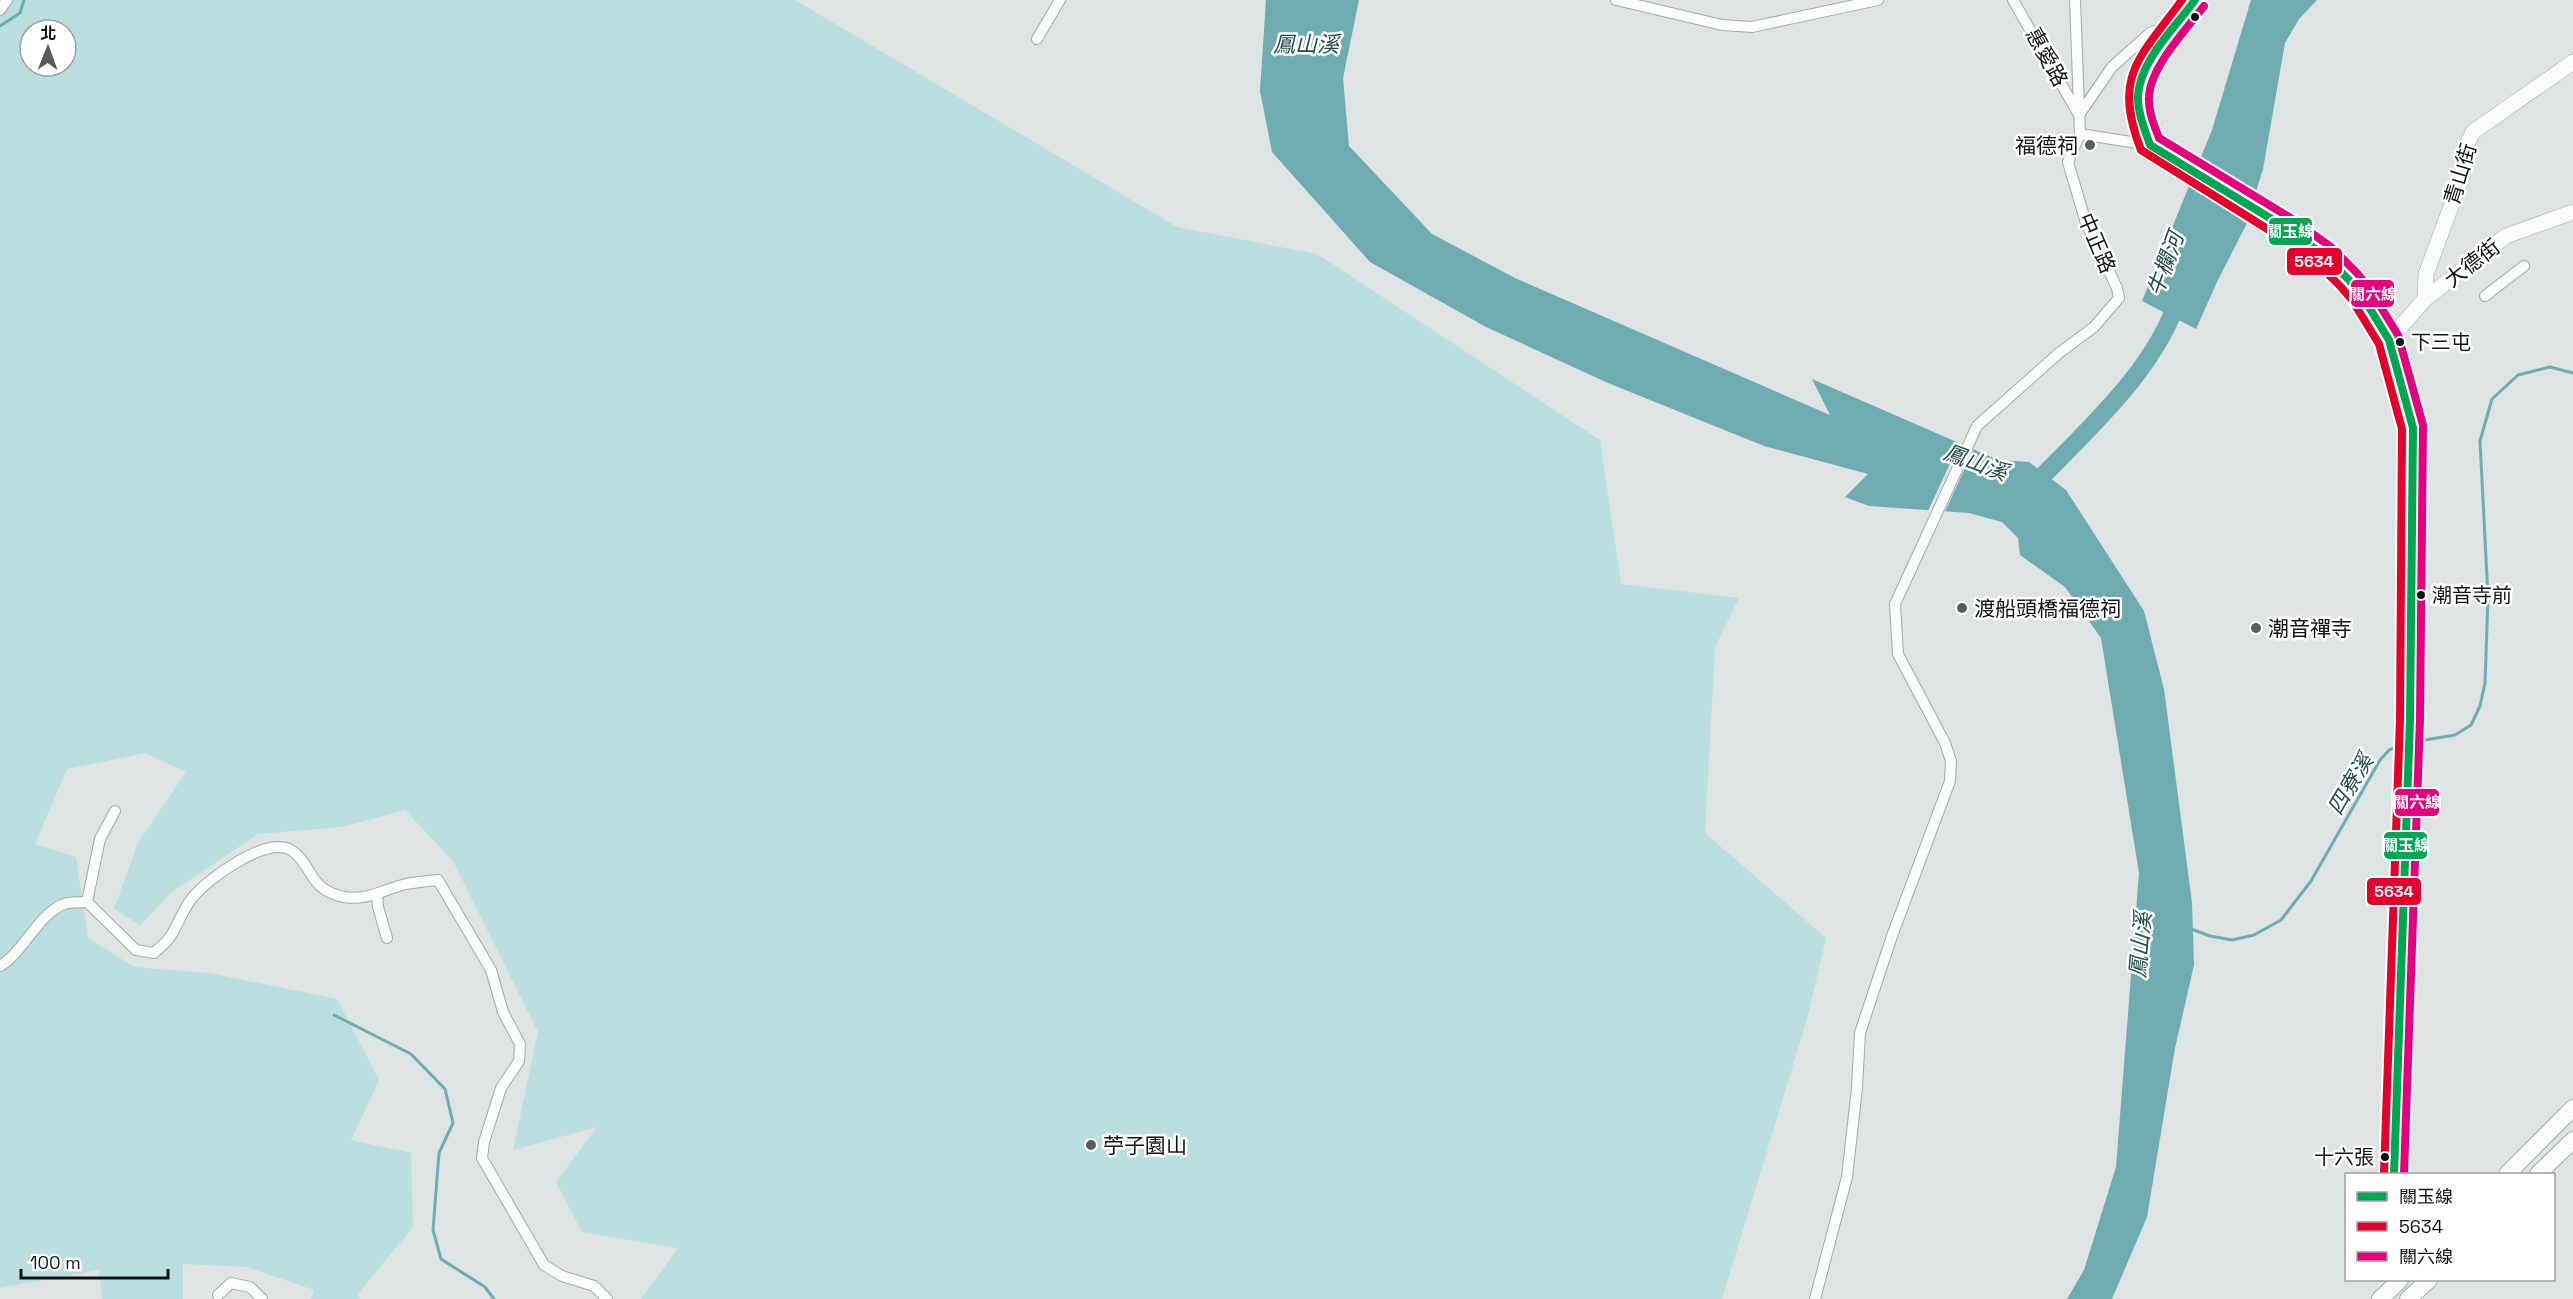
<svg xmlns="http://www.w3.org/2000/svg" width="2573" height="1299" viewBox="0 0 2573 1299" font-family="'Space Grotesk','Noto Sans TC',sans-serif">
  <rect width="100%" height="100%" fill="#dee3e3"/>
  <path fill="#bbdee1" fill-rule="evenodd" d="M 0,0 L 795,0 L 1177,227 L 1317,254 L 1600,440 L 1621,584 L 1739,598 L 1715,647 L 1705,833 L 1826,938 L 1807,1019 L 1722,1299 L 641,1299 L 678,1248 L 582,1232 L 556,1182 L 597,1127 L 513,1150 L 538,1032 L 453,861 L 405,810 L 342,827 L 258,834 L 172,892 L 140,925 L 114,909 L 138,843 L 186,772 L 145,753 L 67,769 L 35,844 L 76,857 L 88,938 L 134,967 L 208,973 L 337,999 L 379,1080 L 351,1140 L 411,1153 L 413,1227 L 357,1295 L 360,1299 L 311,1299 L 314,1290 L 247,1267 L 183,1264 L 183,1299 L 102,1299 L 99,1270 L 0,1288 ZM 30,30 L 66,30 L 66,66 L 30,66 Z"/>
  <g fill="#6eacb1">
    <polygon points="1266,0 1359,0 1343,78 1349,146 1432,234 1515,278 1830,415 1812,379 1998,460 2029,462 2066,490 2144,611 2164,689 2192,903 2194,965 2175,1048 2147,1217 2112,1299 2067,1299 2084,1270 2116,1167 2139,873 2101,638 2065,587 2020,555 2018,538 2002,522 1969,513 1869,506 1845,497 1868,474 1764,446 1608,383 1486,327 1370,262 1272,152 1260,91"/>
    <polygon points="2251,0 2317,0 2299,19 2285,43 2263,169 2246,225 2217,282 2196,329 2142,301 2212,130"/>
  </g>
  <polygon fill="#dee3e3" points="1961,440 1975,446 1944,514 1927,513"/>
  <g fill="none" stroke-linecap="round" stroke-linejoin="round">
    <g stroke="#6eacb1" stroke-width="3">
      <polyline points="0,26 20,13 24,0"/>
      <polyline points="2413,742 2455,735 2471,725 2480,706 2485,683 2488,597 2480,441 2492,399 2518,375 2550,367 2573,373"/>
      <polyline points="2191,929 2210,936 2232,940 2254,935 2281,920 2311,881 2380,760 2389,750 2404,744"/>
      <polyline points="334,1015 411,1054 445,1089 453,1123 439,1153 433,1230 441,1259 485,1287 494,1299"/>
    </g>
    <path stroke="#6eacb1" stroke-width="18" d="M 2029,490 C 2082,434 2159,369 2180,292"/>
    <defs>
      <g id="street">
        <polyline points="1616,0 1722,25 1752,27 1878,0"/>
        <polyline points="2013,0 2079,115 2112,67 2150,33 2176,23"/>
        <polyline points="0,10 7,0"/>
        <polyline points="1037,39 1060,0"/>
        <polyline points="2080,134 2150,145"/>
        <polyline points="2485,296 2524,266"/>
        <polyline points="377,895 378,907 387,938"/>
        <path d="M 87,902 L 136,950 L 154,953 C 159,948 166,943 170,937 C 179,924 183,908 193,897 C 209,878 266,836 291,850 C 312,863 308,890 344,897 C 367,901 385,889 406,884 C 417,882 427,881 438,880 L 491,970 L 503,1012 L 520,1044 L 519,1061 L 501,1088 L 484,1142 L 482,1158 L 544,1265 L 562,1276 L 594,1286 L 607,1299"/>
        <polyline points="87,902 100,839 115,811"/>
        <path d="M 0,966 C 22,954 38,914 64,904 C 70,902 80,902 87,902"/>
        <polyline points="218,1295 231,1283 250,1287 262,1299"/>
        <polyline points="1815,1299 1847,1177 1857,1088 1860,1033 1892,936 1950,781 1951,761 1945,743 1898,654 1895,604 1977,426 2059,353 2094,327 2119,298 2117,288 2086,223 2068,162 2080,134 2075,0"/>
      </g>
      <g id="secondary">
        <path d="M 2195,0 C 2178,25 2139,66 2138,96 C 2138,112 2145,130 2150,145 L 2178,160 L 2283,226 L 2324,255 L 2349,280 L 2361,294 L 2389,340 L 2413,428 L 2410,719 L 2394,1174"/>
        <polyline points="2425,299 2426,274 2463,174 2466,146 2473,132 2573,62"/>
        <polyline points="2389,340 2425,299 2506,236 2573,212"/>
      </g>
      <g id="primary">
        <polyline points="2507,1174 2573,1108"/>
        <polyline points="2538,1174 2573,1140"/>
        <polyline points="2380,1299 2400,1280"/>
        <polyline points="2408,1299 2429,1280"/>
      </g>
    </defs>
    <use href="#street" stroke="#a4a8a8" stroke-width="12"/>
    <use href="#secondary" stroke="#a4a8a8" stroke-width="16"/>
    <use href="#primary" stroke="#a4a8a8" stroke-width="18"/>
    <use href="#street" stroke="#fafbfb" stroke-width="10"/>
    <use href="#secondary" stroke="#fafbfb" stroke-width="15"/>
    <use href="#primary" stroke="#fafbfb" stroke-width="16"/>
    <defs>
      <path id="bus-1" d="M 2195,0 C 2175,28 2141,59 2138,95 C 2137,112 2145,130 2150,145 L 2283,226 L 2324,255 L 2349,280 L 2361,294 L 2389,340 L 2413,428 L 2410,719 L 2394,1174"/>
      <path id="bus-2" d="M 2182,0 C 2140,58 2112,75 2141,150 L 2277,235 L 2317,263 L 2341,287 L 2352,300 L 2379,344 L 2402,429 L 2400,719 L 2384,1174"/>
      <path id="bus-3" d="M 2204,6 C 2186,30 2150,67 2149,97 C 2148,111 2154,125 2159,138 L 2289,217 L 2331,247 L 2357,273 L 2369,288 L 2398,335 L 2423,425 L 2420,719 L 2404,1174"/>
    </defs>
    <use href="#bus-1" stroke="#fff" stroke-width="12"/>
    <use href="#bus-2" stroke="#fff" stroke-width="12"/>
    <use href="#bus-3" stroke="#fff" stroke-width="12"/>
    <use href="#bus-1" stroke="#00a651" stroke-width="8"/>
    <use href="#bus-2" stroke="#e4002b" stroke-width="8"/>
    <use href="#bus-3" stroke="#e5007d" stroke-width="8"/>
  </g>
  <g fill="#101314" stroke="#fff" stroke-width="2">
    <circle cx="2195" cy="17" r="5"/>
    <circle cx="2400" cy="342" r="5"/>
    <circle cx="2421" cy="595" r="5"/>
    <circle cx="2385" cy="1157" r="5"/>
  </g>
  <g fill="#585c5c" stroke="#fff" stroke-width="2">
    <circle cx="2090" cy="145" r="6"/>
    <circle cx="1962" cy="608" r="6"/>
    <circle cx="2256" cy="628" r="6"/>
    <circle cx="1091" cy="1145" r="6"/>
  </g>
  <g text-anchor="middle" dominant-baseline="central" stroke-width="5" stroke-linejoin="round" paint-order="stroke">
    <g font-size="20" fill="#101314" stroke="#fff" text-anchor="start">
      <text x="2411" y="342">下三屯</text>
      <text x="2432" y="595">潮音寺前</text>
      <text x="2374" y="1157" text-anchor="end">十六張</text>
    </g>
    <g font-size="21" fill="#101314" stroke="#fff">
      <text transform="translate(2047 57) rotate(61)">惠愛路</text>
      <text transform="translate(2460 174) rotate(-73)">青山街</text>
      <text transform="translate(2097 243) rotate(67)">中正路</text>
      <text transform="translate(2472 263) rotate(-38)">大德街</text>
    </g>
    <g font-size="21" fill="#101314" stroke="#fff" text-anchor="start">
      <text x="2078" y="145" text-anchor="end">福德祠</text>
      <text x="1974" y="608">渡船頭橋福德祠</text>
      <text x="2268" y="628">潮音禪寺</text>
      <text x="1103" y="1145">苧子園山</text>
    </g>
    <g font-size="22" font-style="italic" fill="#244c4f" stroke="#fff">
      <text x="1306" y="44">鳳山溪</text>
      <text transform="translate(2165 264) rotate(-70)">牛欄河</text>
      <text transform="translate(1976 462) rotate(20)">鳳山溪</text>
      <text transform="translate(2350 784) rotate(-59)">四寮溪</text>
      <text transform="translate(2140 945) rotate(-85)">鳳山溪</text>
    </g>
  </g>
  <g stroke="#fff" stroke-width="2">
    <rect x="2268" y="217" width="45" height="29" rx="6" fill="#00a651"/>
    <rect x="2286" y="247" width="57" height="29" rx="6" fill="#e4002b"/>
    <rect x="2350" y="279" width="45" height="29" rx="6" fill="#e5007d"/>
    <rect x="2394" y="788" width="46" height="29" rx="6" fill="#e5007d"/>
    <rect x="2383" y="831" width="45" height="29" rx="6" fill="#00a651"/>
    <rect x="2366" y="877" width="56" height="29" rx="6" fill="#e4002b"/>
  </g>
  <g font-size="16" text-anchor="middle" font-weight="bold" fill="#fff">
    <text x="2290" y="237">關玉線</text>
    <text x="2314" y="267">5634</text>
    <text x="2373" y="300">關六線</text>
    <text x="2417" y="808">關六線</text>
    <text x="2406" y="851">關玉線</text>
    <text x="2394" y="897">5634</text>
  </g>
  <rect x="2345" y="1173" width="210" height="108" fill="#ffffff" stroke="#9fa1a1" stroke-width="1.5"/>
  <rect x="2357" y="1192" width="30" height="9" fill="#00a651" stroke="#9fa1a1" stroke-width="1.5"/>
  <text x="2399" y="1203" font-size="18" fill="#101314">關玉線</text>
  <rect x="2357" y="1222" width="30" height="9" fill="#e4002b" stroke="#9fa1a1" stroke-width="1.5"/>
  <text x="2399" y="1233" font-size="18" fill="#101314">5634</text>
  <rect x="2357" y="1252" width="30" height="9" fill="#e5007d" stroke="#9fa1a1" stroke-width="1.5"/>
  <text x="2399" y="1263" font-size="18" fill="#101314">關六線</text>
  <g transform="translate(48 48) rotate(1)"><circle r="28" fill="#ffffff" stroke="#9fa1a1" stroke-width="1.5"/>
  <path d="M0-4.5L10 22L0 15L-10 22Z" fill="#585c5c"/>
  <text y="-9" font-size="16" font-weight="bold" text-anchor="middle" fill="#101314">北</text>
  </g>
  <path d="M21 1269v9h147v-9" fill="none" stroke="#101314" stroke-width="3"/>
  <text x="30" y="1269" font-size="18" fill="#101314" stroke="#ffffff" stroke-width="4.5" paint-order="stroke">100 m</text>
</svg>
